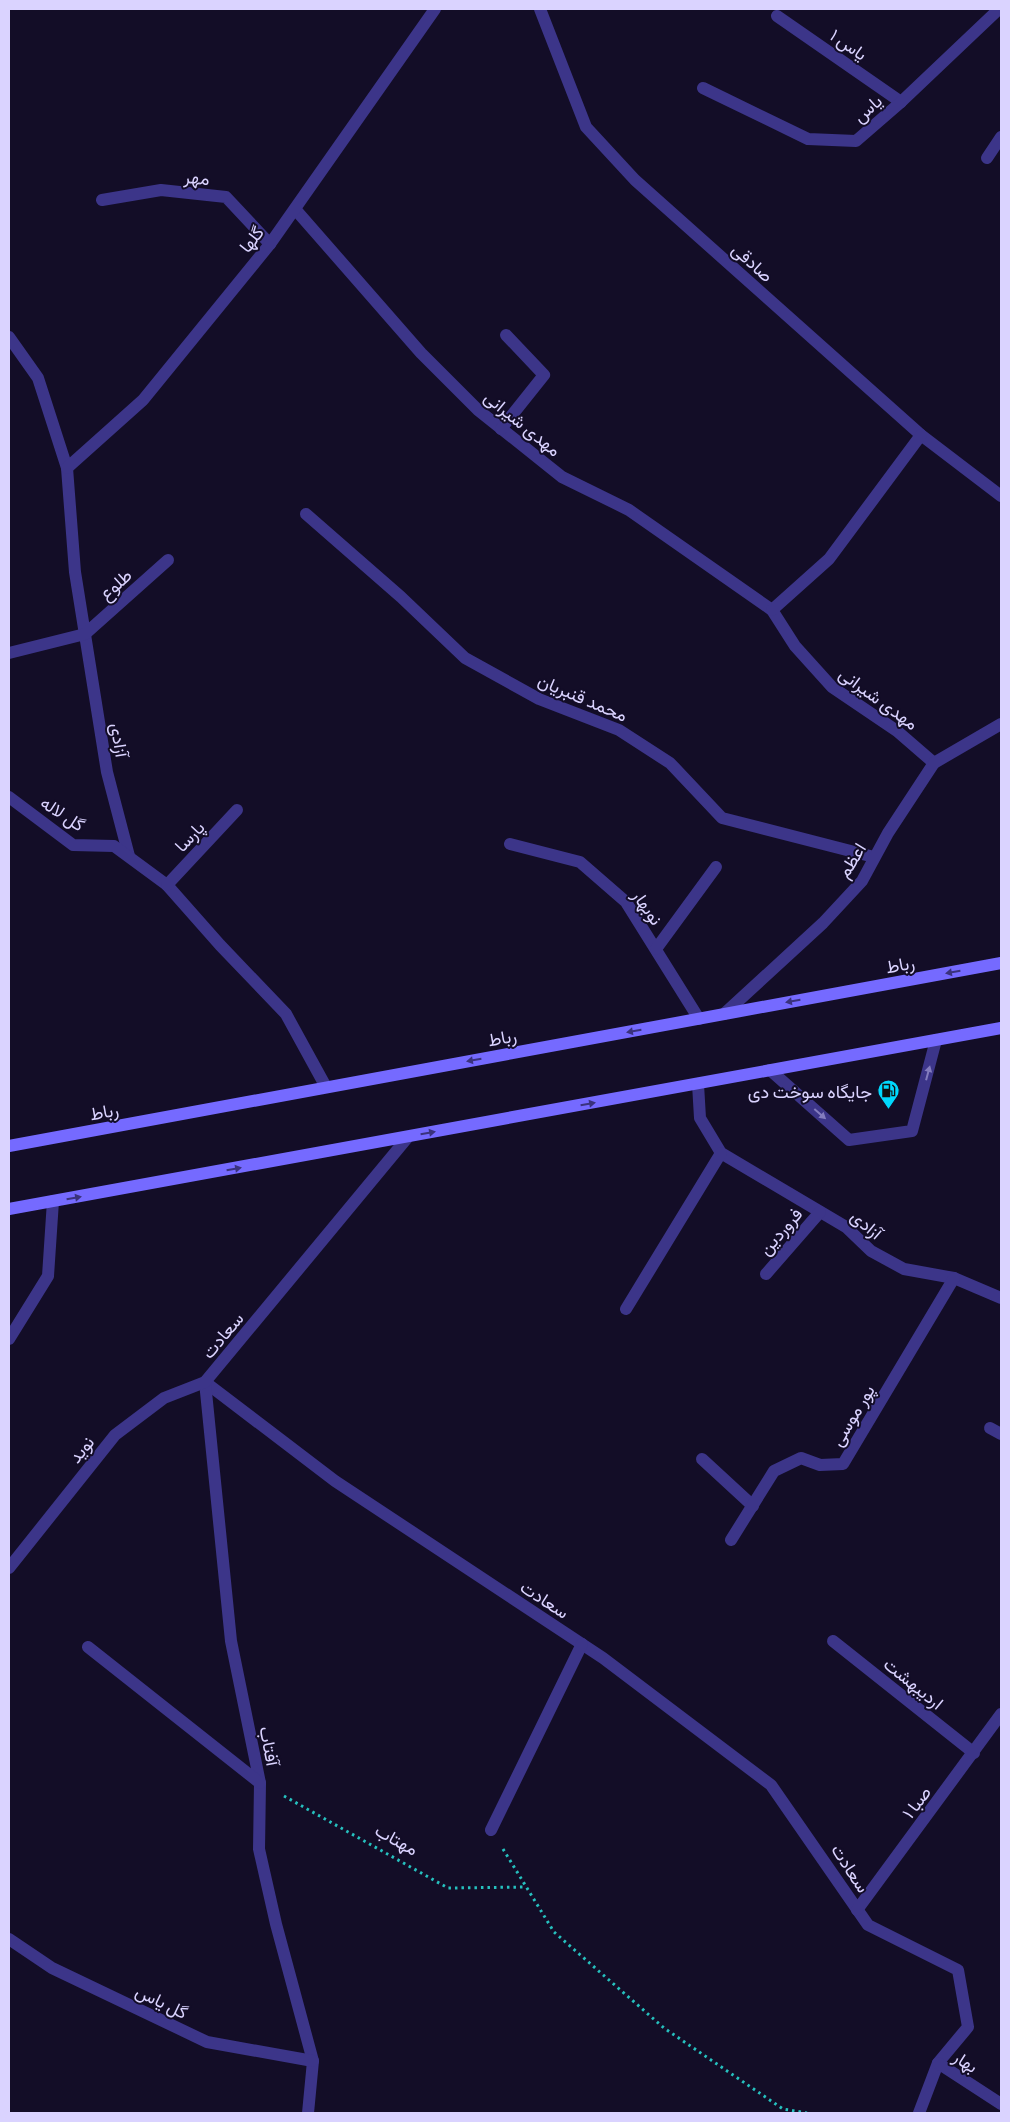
<svg xmlns="http://www.w3.org/2000/svg" width="1010" height="2122" viewBox="0 0 1010 2122" font-family="Manrope,Vazirmatn,sans-serif">
  <rect width="100%" height="100%" fill="#130d27"/>
  <g fill="none" stroke-linecap="round" stroke-linejoin="round">
    <g stroke="#26c0be" stroke-width="3" stroke-dasharray="2.5 4" stroke-linecap="butt">
      <polyline points="284,1796 448,1888 526,1887"/>
      <polyline points="503,1849 554,1932 664,2028 783,2109 807,2113"/>
    </g>
    <g stroke="#3c3589" stroke-width="12">
      <polyline points="770,1070 849,1140 912,1131 936,1040"/>
      <polyline points="9,1339 48,1276 53,1201"/>
    </g>
    <g stroke="#3c3589" stroke-width="12">
      <polyline points="540,9 586,127 635,180 921,435 1001,496"/>
      <polyline points="777,16 901,102"/>
      <polyline points="703,88 808,139 856,141 901,102 999,9"/>
      <polyline points="987,158 1001,137"/>
      <polyline points="102,200 161,190 226,197 270,244"/>
      <polyline points="295,209 421,353 478,410 562,477 629,510 772,610 795,646 832,687 897,731 934,763"/>
      <polyline points="9,337 38,378 67,468 75,572 107,772 129,856"/>
      <polyline points="501,429 544,375 506,335"/>
      <polyline points="67,468 143,400 270,244 435,9"/>
      <polyline points="306,514 401,597 465,658 539,699 619,730 670,763 722,818 874,857"/>
      <polyline points="772,610 829,559 921,435"/>
      <polyline points="9,653 85,634 168,560"/>
      <polyline points="9,797 73,845 114,846 167,885 220,945 286,1014 326,1087"/>
      <polyline points="510,844 580,862 626,902 699,1019"/>
      <polyline points="167,885 237,810"/>
      <polyline points="656,949 716,867"/>
      <polyline points="724,1014 823,923 862,881 888,833 934,763 1001,724"/>
      <polyline points="698,1084 700,1118 721,1153 846,1227 871,1251 904,1269 954,1278 1001,1298"/>
      <polyline points="766,1274 820,1212"/>
      <polyline points="626,1309 721,1153"/>
      <polyline points="205,1382 335,1481 603,1658 771,1785 868,1925 958,1970 968,2027 938,2063 919,2113"/>
      <polyline points="205,1382 231,1641 260,1783 259,1849 276,1924 313,2061 308,2113"/>
      <polyline points="990,1428 1001,1434"/>
      <polyline points="702,1459 753,1506"/>
      <polyline points="731,1540 774,1471 801,1458 820,1465 843,1464 954,1278"/>
      <polyline points="9,1568 115,1435 164,1398 205,1382 408,1137"/>
      <polyline points="833,1641 974,1753"/>
      <polyline points="88,1647 260,1783"/>
      <polyline points="491,1830 582,1644"/>
      <polyline points="857,1910 1001,1714"/>
      <polyline points="9,1939 52,1968 207,2042 313,2061"/>
      <polyline points="938,2063 1001,2104"/>
    </g>
    <g stroke="#756aff" stroke-width="12">
      <polyline points="9,1146 1001,963"/>
      <polyline points="9,1209 1001,1028"/>
    </g>
  </g>
  <defs><path id="oneway-solid" d="M-6-.8H1V-3.2L6.5 0L1 3.2V.8H-6Z" transform="scale(1.25)"/></defs>
  <g fill="#3a327d">
    <use href="#oneway-solid" transform="translate(953 972) rotate(170)"/>
    <use href="#oneway-solid" transform="translate(793 1001) rotate(170)"/>
    <use href="#oneway-solid" transform="translate(634 1031) rotate(170)"/>
    <use href="#oneway-solid" transform="translate(474 1060) rotate(170)"/>
    <use href="#oneway-solid" transform="translate(588 1104) rotate(-10)"/>
    <use href="#oneway-solid" transform="translate(428 1133) rotate(-10)"/>
    <use href="#oneway-solid" transform="translate(234 1169) rotate(-10)"/>
    <use href="#oneway-solid" transform="translate(74 1198) rotate(-10)"/>
  </g>
  <g fill="#837cbe">
    <use href="#oneway-solid" transform="translate(928 1073) rotate(-75)"/>
    <use href="#oneway-solid" transform="translate(820 1114) rotate(41)"/>
  </g>
  <defs>
    <symbol id="fuel-pin" viewBox="-11 -11 22 30"><path d="M0 17L-7.5 6A9.5 9.5 0 1 1 7.5 6Z" fill="#00d8fe" stroke="#130d27"/><path d="M-5.5-6h7V0h2V4h1.3V-2.5L3-4.5l.8-.8L6-3V5H2.5V1h-1V6h-7ZM-4.2-4.7v3.2H.2V-4.7Z" fill="#111"/></symbol>
  </defs>
  <g fill-rule="evenodd">
    <use href="#fuel-pin" x="876" y="1078" width="25" height="34"/>
  </g>
  <g text-anchor="middle" dominant-baseline="central" stroke-width="4" stroke-linejoin="round" paint-order="stroke">
    <g font-size="18" fill="#dad3ff" stroke="#130d27">
      <text transform="translate(849 44) rotate(35)">یاس ۱</text>
      <text transform="translate(867 108) rotate(-41)">یاس</text>
      <text transform="translate(197 177) rotate(6)">مهر</text>
      <text transform="translate(251 239) rotate(-52)">گلها</text>
      <text transform="translate(753 262) rotate(42)">صادقی</text>
      <text transform="translate(523 423) rotate(39)">مهدی شیرانی</text>
      <text transform="translate(115 584) rotate(-42)">طلوع</text>
      <text transform="translate(583 697) rotate(23)">محمد قنبریان</text>
      <text transform="translate(879 698) rotate(36)">مهدی شیرانی</text>
      <text transform="translate(120 740) rotate(81)">آزادی</text>
      <text transform="translate(63 813) rotate(33)">گل لاله</text>
      <text transform="translate(189 836) rotate(-47)">پارسا</text>
      <text transform="translate(851 860) rotate(-58)">اعظم</text>
      <text transform="translate(648 907) rotate(55)">نوبهار</text>
      <text transform="translate(900 964) rotate(-10)">رباط</text>
      <text transform="translate(502 1037) rotate(-10)">رباط</text>
      <text transform="translate(104 1111) rotate(-10)">رباط</text>
      <text transform="translate(867 1224) rotate(40)">آزادی</text>
      <text transform="translate(780 1231) rotate(-49)">فروردین</text>
      <text transform="translate(222 1335) rotate(-50)">سعادت</text>
      <text transform="translate(852 1415) rotate(-59)">پور موسی</text>
      <text transform="translate(81 1449) rotate(-51)">نوید</text>
      <text transform="translate(545 1599) rotate(33)">سعادت</text>
      <text transform="translate(914 1683) rotate(39)">اردیبهشت</text>
      <text transform="translate(270 1746) rotate(79)">آفتاب</text>
      <text transform="translate(916 1802) rotate(-53)">صبا ۱</text>
      <text transform="translate(397 1839) rotate(29)">مهتاب</text>
      <text transform="translate(851 1868) rotate(57)">سعادت</text>
      <text transform="translate(162 2001) rotate(26)">گل یاس</text>
      <text transform="translate(966 2061) rotate(33)">بهار</text>
    </g>
    <g font-size="18" fill="#dad3ff" stroke="#130d27" text-anchor="end">
      <text x="872" y="1091">جایگاه سوخت دی</text>
    </g>
  </g>
  <rect width="1010" height="2122" fill="none" stroke="#dad3ff" stroke-width="20"/>
</svg>
